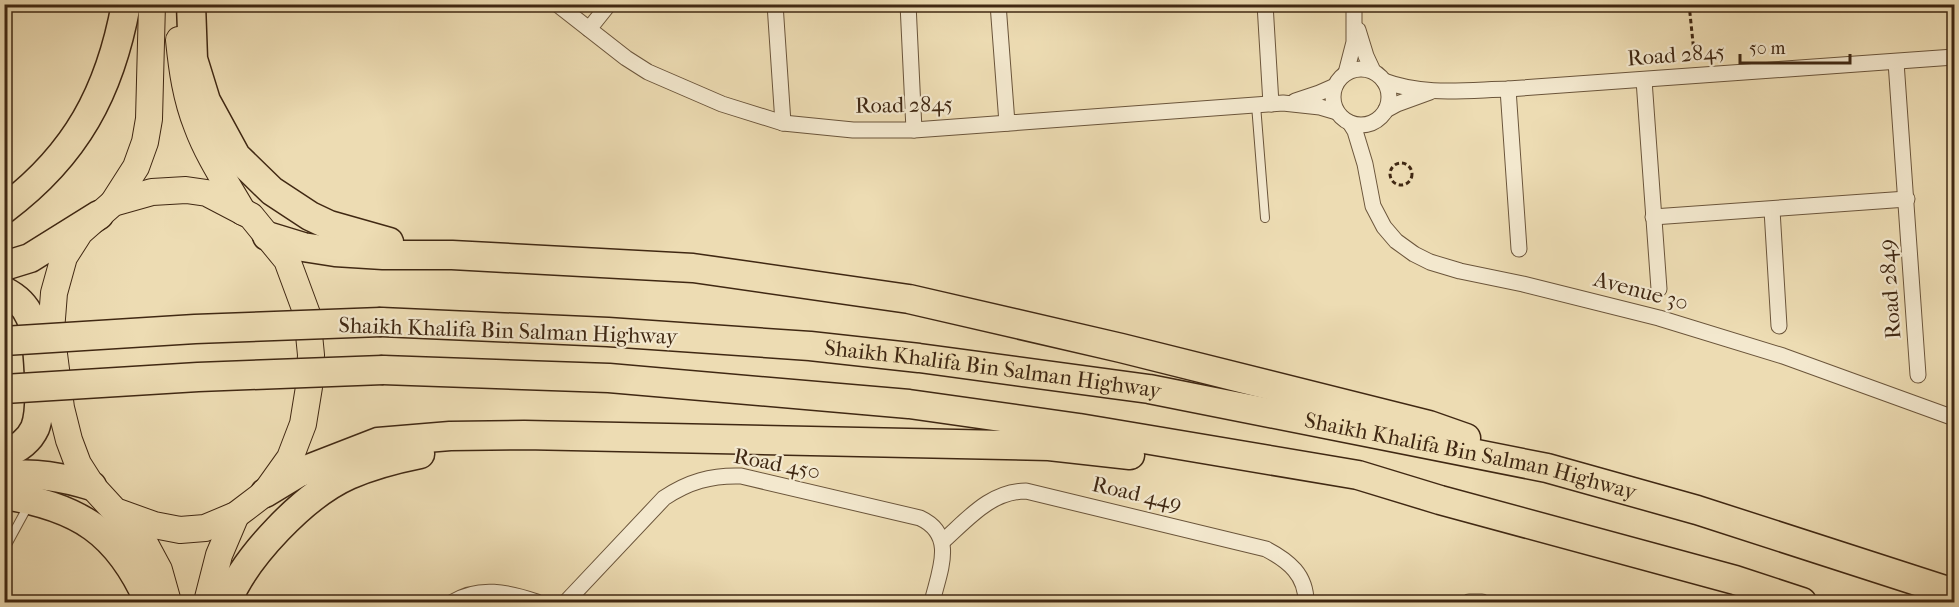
<svg xmlns="http://www.w3.org/2000/svg" width="1959" height="607" viewBox="0 0 1959 607" font-family="'IM FELL French Canon',serif">
  <rect width="100%" height="100%" fill="#eddcb3"/>
  <filter id="stains"><feTurbulence type="fractalNoise" baseFrequency=".00333" numOctaves="4"/><feColorMatrix values="0 0 0 0 .2 0 0 0 0 .09 0 0 0 0 .02 0 0 0 .5 -.17"/></filter>
  <radialGradient id="worn" r=".72"><stop offset=".6" stop-color="#630" stop-opacity="0"/><stop offset="1" stop-color="#630" stop-opacity=".3"/></radialGradient>
  <g fill="none" stroke-linecap="round" stroke-linejoin="round">
    <defs>
      <g id="service">
        <polyline points="1256,105 1265,218"/>
        <polyline points="4,550 28,506"/>
      </g>
      <g id="minor">
        <polyline points="557,4 626,58 648,72 722,104 783,123 853,130 914,130 1283,103 1320,107 1337,112"/>
        <polyline points="775,4 783,123"/>
        <polyline points="908,4 914,130"/>
        <polyline points="998,4 1007,123"/>
        <polyline points="1265,4 1271,104"/>
        <polyline points="589,29 609,4"/>
        <polyline points="1358,30 1366,56 1373,71"/>
        <polyline points="1896,62 1918,375"/>
        <circle cx="1361" cy="97" r="28"/>
        <polyline points="1346,73 1354,42 1354,4"/>
        <polyline points="1644,80 1659,289"/>
        <path d="M 1384,81 C 1423,96 1467,90 1508,89 L 1954,57"/>
        <polyline points="1508,89 1519,249"/>
        <polyline points="1295,101 1319,93 1335,86"/>
        <polyline points="1386,110 1397,104 1430,92"/>
        <polyline points="1350,123 1355,131 1365,164 1373,206 1384,227 1396,241 1414,254 1430,262 1460,271 1523,284 1659,318 1783,356 1954,418"/>
        <polyline points="1772,210 1779,326"/>
        <polyline points="1653,217 1907,199"/>
        <path d="M 942,542 C 967,520 990,491 1026,491 L 1266,549 C 1289,561 1306,575 1306,602"/>
        <path d="M 453,602 C 479,586 508,592 537,602"/>
        <path d="M 566,602 L 664,498 C 688,482 711,475 741,476 L 920,518 C 957,535 939,572 932,602"/>
        <polyline points="1469,602 1482,602"/>
      </g>
      <g id="primary">
        <path d="M 179,40 C 182,70 186,98 197,126 C 208,156 227,184 243,212"/>
        <polygon points="186,190 207,193 251,216 287,260 307,314 311,355 309,387 303,424 290,458 265,493 236,515 205,528 180,530 154,525 115,511 92,486 78,464 69,440 61,408 51,331 54,293 64,257 80,232 113,203 152,192"/>
        <polyline points="113,203 136,167 145,142 149,119 152,4"/>
        <polyline points="117,513 145,544 159,570 168,602"/>
        <polyline points="207,602 219,555 236,515"/>
      </g>
      <g id="motorway">
        <polyline points="191,4 193,59 206,101 236,156 272,191 310,216 329,225 389,242"/>
        <path d="M 4,209 C 76,155 110,92 126,4"/>
        <polyline points="267,236 303,247 335,252 383,255 452,255 693,268 909,299 1121,348 1429,425 1466,438"/>
        <polyline points="4,266 30,258 99,215"/>
        <path d="M 4,291 C 16,297 25,305 30,317 C 39,336 43,408 35,428 C 29,441 18,449 4,454"/>
        <path id="s1" d="M 381,322 L 608,332 L 810,346 L 919,358 L 1149,389 L 1547,468 L 1697,510 L 1954,593"/>
        <polyline points="383,370 609,378 909,404 1079,428 1358,475 1440,500 1735,580 1802,602"/>
        <path d="M 4,476 C 35,472 62,477 92,486"/>
        <polyline points="265,493 298,473 378,442 450,436 524,435 1049,446 1130,455"/>
        <path d="M 4,495 C 79,507 118,532 149,602"/>
        <path d="M 227,602 C 245,557 304,495 349,475 C 372,465 395,459 420,454"/>
      </g>
    </defs>
    <use href="#service" stroke="#6b553b" stroke-width="10"/>
    <use href="#minor" stroke="#6b553b" stroke-width="17"/>
    <use href="#primary" stroke="#402813" stroke-width="28"/>
    <use href="#motorway" stroke="#402813" stroke-width="31"/>
    <g stroke="#402813" stroke-width="3" stroke-dasharray="4.5 3" stroke-linecap="butt">
      <polyline points="1689,4 1695,62"/>
      <circle cx="1401" cy="174" r="11"/>
    </g>
    <use href="#service" stroke="#f3e8ce" stroke-width="8"/>
    <use href="#minor" stroke="#f3e8ce" stroke-width="15"/>
    <use href="#primary" stroke="#eddcb3" stroke-width="26"/>
    <use href="#motorway" stroke="#eddcb3" stroke-width="28"/>
    <defs>
      <g id="motorway-bridge">
        <polyline points="4,341 195,329 381,322"/>
        <polyline points="4,389 198,377 383,370"/>
      </g>
    </defs>
    <use href="#motorway-bridge" stroke="#402813" stroke-width="31" stroke-linecap="butt"/>
    <use href="#motorway-bridge" stroke="#eddcb3" stroke-width="28"/>
  </g>
  <g text-anchor="middle" dominant-baseline="central" stroke-width="4.5" stroke-linejoin="round" paint-order="stroke">
    <g font-size="22" fill="#402813" stroke="#f3e8ce">
      <text transform="translate(1676 55) rotate(-4)">Road 2845</text>
      <text transform="translate(904 105) rotate(-1)">Road 2845</text>
      <text transform="translate(1890 289) rotate(-94)">Road 2849</text>
      <text transform="translate(1641 291) rotate(15)">Avenue 30</text>
      <text transform="translate(508 331) rotate(2)">Shaikh Khalifa Bin Salman Highway</text>
      <text stroke="none"><textPath href="#s1" startOffset="614">Shaikh Khalifa Bin Salman Highway</textPath></text>
      <text stroke="none"><textPath href="#s1" startOffset="1100">Shaikh Khalifa Bin Salman Highway</textPath></text>
      <text transform="translate(777 464) rotate(11)">Road 450</text>
      <text transform="translate(1137 494) rotate(13)">Road 449</text>
    </g>
  </g>
  <rect width="1959" height="607" fill="none" stroke="#eddcb3" stroke-width="24"/>
  <rect x="6" y="6" width="1947" height="595" fill="none" stroke="#402813" stroke-width="3"/>
  <rect x="12" y="12" width="1935" height="583" fill="none" stroke="#402813" stroke-width="1.5"/>
  <path d="M1740 54v9h110v-9" fill="none" stroke="#402813" stroke-width="3"/>
  <text x="1749" y="54" font-size="18" fill="#402813" stroke="#f3e8ce" stroke-width="4.5" paint-order="stroke">50 m</text>
  <rect width="100%" height="100%" filter="url(#stains)"/>
  <rect width="100%" height="100%" fill="url(#worn)"/>
</svg>
